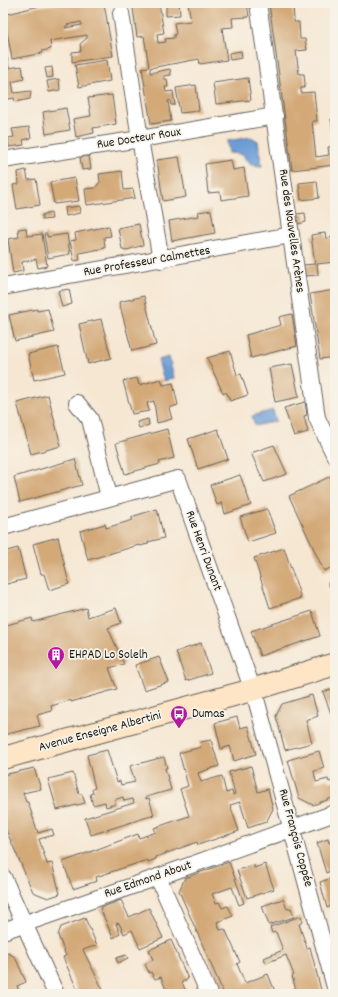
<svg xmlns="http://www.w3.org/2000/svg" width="338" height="997" viewBox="0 0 338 997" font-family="Dekko,sans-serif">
  <rect width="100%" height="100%" fill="#f7f3e8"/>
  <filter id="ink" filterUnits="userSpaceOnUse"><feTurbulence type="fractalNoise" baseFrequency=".025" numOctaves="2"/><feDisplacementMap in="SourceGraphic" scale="8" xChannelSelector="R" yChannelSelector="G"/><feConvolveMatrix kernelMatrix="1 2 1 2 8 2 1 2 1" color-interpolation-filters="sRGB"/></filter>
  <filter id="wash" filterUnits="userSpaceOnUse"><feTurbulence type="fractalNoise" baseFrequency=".012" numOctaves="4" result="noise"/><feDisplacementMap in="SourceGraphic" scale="16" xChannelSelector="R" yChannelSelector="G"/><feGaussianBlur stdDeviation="0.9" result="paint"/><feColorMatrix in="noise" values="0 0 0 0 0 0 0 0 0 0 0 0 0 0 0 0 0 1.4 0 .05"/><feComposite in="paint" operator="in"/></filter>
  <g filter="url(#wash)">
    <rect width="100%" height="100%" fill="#f6e7d3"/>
    <g fill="#6c9cd5" stroke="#445c78">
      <polygon points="251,137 258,141 262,166 251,165 241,154 229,153 227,141"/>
      <polygon points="169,357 174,378 164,381 158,360"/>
      <polygon points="273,410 276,421 255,426 252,416"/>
    </g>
    <g id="blocks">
      <g fill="#d3a978" fill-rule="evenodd">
        <path d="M 104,3 L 113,56 L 72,62 L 72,52 L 81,51 L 80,44 L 87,38 L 87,35 L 50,41 L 51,49 L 42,51 L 43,53 L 12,59 L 4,15 L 35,7 L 56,4 ZM 81,22 L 82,25 L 65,28 L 67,25 Z"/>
        <polygon points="143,3 159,3 164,33 157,34 158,43 166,42 165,39 174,38 174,35 176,34 174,23 191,21 188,3 247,3 249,17 232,18 233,27 222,28 227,60 200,64 199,59 150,68 150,73 170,69 171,75 164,76 164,79 167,79 168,87 165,87 166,92 173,91 175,105 171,105 170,100 168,101 171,121 151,124 142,68 149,67 144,36 137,37 133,8 143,7"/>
        <polygon points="166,3 179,3 180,15 166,16"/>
        <polygon points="269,3 293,3 294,22 299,22 300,39 305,39 307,50 296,51 299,74 304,74 305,84 304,88 301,88 301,93 314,92 317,121 312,121 316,157 329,155 328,147 335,146 335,165 292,170"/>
        <polygon points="241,51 242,58 230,60 229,53"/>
        <polygon points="7,57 9,68 22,66 24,79 12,82 14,93 31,91 30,99 15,102 14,98 3,100 3,58"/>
        <polygon points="107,60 110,81 79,87 75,65"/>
        <polygon points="52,67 53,77 47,78 45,68"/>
        <polygon points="248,78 251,100 216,104 213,83"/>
        <polygon points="59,79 60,90 49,92 47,81"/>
        <polygon points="196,85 199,111 180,113 176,88"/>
        <polygon points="112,95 116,124 93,128 94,133 76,137 73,119 91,116 88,98"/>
        <polygon points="66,108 70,130 46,134 43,112"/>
        <polygon points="331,119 335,119 335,141 334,141"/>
        <polygon points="29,127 31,138 23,140 24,145 9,147 8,138 14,137 12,129"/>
        <polygon points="3,128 7,147 3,148"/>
        <polygon points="89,156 91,169 82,170 80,157"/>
        <polygon points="179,157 186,197 163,201 157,160"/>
        <polygon points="231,160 233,170 244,168 248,196 221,200 220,192 208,193 205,164"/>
        <polygon points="26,170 28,180 36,179 40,205 17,209 13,185 19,184 18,172"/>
        <polygon points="122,171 124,190 133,189 135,198 87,205 85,189 95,188 100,182 99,174"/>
        <polygon points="75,178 79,201 54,204 50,182"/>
        <polygon points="317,181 319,198 301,200 299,183"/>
        <polygon points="79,206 80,213 66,216 65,208"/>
        <polygon points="211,210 215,233 172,241 169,221 199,216 198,212"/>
        <polygon points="51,213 52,219 42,220 42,215"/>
        <polygon points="305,213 306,222 298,224 296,214"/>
        <polygon points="139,224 143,245 124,251 124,249 122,249 118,228"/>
        <polygon points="3,226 7,244 3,244"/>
        <polygon points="109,226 111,236 104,237 105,248 79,253 80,260 74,261 70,241 76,240 75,233"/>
        <polygon points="26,228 27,236 42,234 47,266 38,268 36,259 22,262 23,271 13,273 8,239 19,237 18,229"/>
        <polygon points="325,233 326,238 335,237 335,262 317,264 318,275 305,276 303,265 315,264 311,235"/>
        <polygon points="44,234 47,234 47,237 67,234 70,254 48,258"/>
        <polygon points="69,289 72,304 62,307 58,291"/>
        <polygon points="335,290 335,357 320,359 310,294"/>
        <polygon points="144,296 156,345 132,351 119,302"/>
        <polygon points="37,309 37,311 48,309 54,332 15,341 9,315"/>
        <polygon points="292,314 297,346 251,358 246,335 281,325 279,317"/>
        <polygon points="101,319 111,358 88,364 79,324"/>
        <polygon points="58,347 65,373 34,380 28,354"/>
        <polygon points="230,351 237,375 241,374 248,395 230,401 227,393 223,393 207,358"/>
        <polygon points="292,364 299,397 275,402 269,368"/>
        <polygon points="137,378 139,385 161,379 163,385 173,383 178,405 169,408 172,419 157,423 154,401 147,403 149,411 132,414 123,381"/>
        <polygon points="48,395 61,446 31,454 17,403"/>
        <polygon points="305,402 307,415 304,416 308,432 294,436 284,408"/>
        <polygon points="148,419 149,425 139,428 137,422"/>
        <polygon points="167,429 174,458 159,462 160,464 125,474 116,443"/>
        <polygon points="218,429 228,459 198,469 188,439"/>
        <polygon points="274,445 287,474 264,482 251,453"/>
        <polygon points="75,459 82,485 20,502 14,477"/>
        <polygon points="240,475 251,505 225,514 222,503 217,505 210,485"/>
        <polygon points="331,476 335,485 335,566 324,571 289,496"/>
        <polygon points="157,509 164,538 148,542 148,544 140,546 139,545 88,560 80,531 105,524 106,528 133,520 131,517"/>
        <polygon points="267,509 276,533 248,542 240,517"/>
        <polygon points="58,537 69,584 49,590 44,574 41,574 33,544"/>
        <polygon points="18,548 26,579 3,585 3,552"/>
        <polygon points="284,548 301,598 270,608 254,558"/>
        <polygon points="335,579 335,598 328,583"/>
        <polygon points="86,608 88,617 116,608 121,623 108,628 124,664 109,668 117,689 71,702 71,700 51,706 52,711 37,715 40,726 3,735 3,626 32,618 33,622"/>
        <polygon points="312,611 320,636 260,656 251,631"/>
        <polygon points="201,643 211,673 186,681 176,652"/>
        <polygon points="159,657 169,682 144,690 135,665"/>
        <polygon points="335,688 335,718 333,719 323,692"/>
        <polygon points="312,695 318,716 306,720 312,743 285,750 276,716 282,704"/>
        <polygon points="237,717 240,728 248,726 256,754 234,761 230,746 221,749 215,723"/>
        <polygon points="211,740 219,766 198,773 201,782 222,776 226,793 232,791 233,795 235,794 229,772 251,766 258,792 268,789 273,809 266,822 248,828 240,802 230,805 239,831 198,845 197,842 156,857 156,859 148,862 147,860 96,877 97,881 73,889 63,862 138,834 139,838 156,832 154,828 189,816 180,789 188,786 179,753 201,747 200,742"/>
        <polygon points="107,750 117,782 120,781 121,785 135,782 130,766 164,757 167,768 165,768 171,790 146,797 146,799 149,798 154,815 91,835 85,818 134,803 133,799 124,801 123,797 114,800 116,804 106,807 105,802 93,805 90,794 93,793 92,789 95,788 87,755"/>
        <polygon points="319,751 324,768 314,771 316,782 328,779 329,782 335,780 335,797 313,805 299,798 288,760"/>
        <polygon points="34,768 41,789 23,793 26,802 28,802 38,833 52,829 54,835 39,839 47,864 52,863 60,894 48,898 33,892 3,823 3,775"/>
        <polygon points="73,773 79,794 82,794 85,803 57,810 48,779"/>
        <polygon points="328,839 329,843 335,841 335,869 326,873 317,843"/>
        <polygon points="229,862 244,903 239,905 232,887 212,894 216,903 219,902 222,908 228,906 233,916 217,922 220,930 225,929 240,962 237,964 245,983 268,974 276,994 224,994 179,891 185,878"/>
        <polygon points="265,864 274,889 247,898 237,870 254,865 254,868"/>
        <polygon points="335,877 335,904 327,908 320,882"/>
        <polygon points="283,899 287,909 291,908 294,917 269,925 262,906"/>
        <polygon points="121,900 129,917 149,908 163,938 140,948 132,930 124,934 119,923 116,924 120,934 113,938 100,908"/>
        <polygon points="301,916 303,922 299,924 307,948 310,947 322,994 293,994 293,991 296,990 292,976 294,975 286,955 266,963 264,958 283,950 276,932 272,933 270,927"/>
        <polygon points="85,918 97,945 83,950 105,994 79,994 63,957 66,956 58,935 61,927"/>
        <polygon points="171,940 188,979 182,982 187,994 162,994 161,992 166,990 161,977 155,979 151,972 149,973 145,964 153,960 149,950"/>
        <polygon points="8,953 15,957 26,982 17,986 20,994 5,994 3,988 3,955"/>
        <polygon points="126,955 128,958 118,963 116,958"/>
      </g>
    </g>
  </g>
  <g filter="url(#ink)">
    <use href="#blocks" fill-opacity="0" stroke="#68635c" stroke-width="1"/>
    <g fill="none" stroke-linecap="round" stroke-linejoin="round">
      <defs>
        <g id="street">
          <polyline points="258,3 317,418 335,456"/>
          <polyline points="121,13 140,139 161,260"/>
          <polyline points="3,160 140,139 275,116"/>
          <polyline points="3,287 291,235"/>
          <polyline points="77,403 90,419 109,497"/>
          <polyline points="3,527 178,479 256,699 335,987"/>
          <polyline points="3,877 56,994"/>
          <polyline points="158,877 209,994"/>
          <polyline points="3,931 158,877 335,813"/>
        </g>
        <polyline id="secondary" points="3,758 252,690 335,664"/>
      </defs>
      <use href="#street" stroke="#68635c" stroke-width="18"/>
      <use href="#secondary" stroke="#68635c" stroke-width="24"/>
      <use href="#street" stroke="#fff" stroke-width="16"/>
      <use href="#secondary" stroke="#fde5c5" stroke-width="22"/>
    </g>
  </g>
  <defs>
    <symbol id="building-pin" viewBox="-11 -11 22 30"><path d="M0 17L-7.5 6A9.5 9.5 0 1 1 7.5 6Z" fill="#b5179e" stroke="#f7f3e8"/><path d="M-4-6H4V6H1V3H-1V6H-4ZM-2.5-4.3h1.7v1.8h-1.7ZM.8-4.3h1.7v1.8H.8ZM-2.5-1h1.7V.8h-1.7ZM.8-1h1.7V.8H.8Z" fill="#fff"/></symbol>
    <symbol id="bus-pin" viewBox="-11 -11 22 30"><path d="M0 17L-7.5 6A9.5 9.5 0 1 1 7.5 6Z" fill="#b5179e" stroke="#f7f3e8"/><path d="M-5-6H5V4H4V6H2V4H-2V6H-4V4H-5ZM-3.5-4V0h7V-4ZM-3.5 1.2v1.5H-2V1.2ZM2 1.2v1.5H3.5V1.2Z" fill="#fff"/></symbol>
  </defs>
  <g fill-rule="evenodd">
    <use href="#building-pin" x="46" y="645" width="20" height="27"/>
    <use href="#bus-pin" x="169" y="704" width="20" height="27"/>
  </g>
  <g text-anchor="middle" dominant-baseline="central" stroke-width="3.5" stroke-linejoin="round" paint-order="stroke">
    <g font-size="13" fill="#1c1c1c" stroke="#f7f3e8">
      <text transform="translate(139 139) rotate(-9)">Rue Docteur Roux</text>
      <text transform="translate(291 231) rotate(82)">Rue des Nouvelles Arènes</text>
      <text transform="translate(147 262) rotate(-10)">Rue Professeur Calmettes</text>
      <text transform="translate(203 551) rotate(70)">Rue Henri Dunant</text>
      <text transform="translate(100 732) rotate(-15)">Avenue Enseigne Albertini</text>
      <text transform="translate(295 838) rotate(75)">Rue François Coppée</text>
      <text transform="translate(148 880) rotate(-19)">Rue Edmond About</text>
    </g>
    <g font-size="13" fill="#1c1c1c" stroke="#f7f3e8" text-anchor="start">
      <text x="69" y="655">EHPAD Lo Solelh</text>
      <text x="192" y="714">Dumas</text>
    </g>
  </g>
  <rect width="338" height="997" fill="none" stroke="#f7f3e8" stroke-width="16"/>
</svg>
